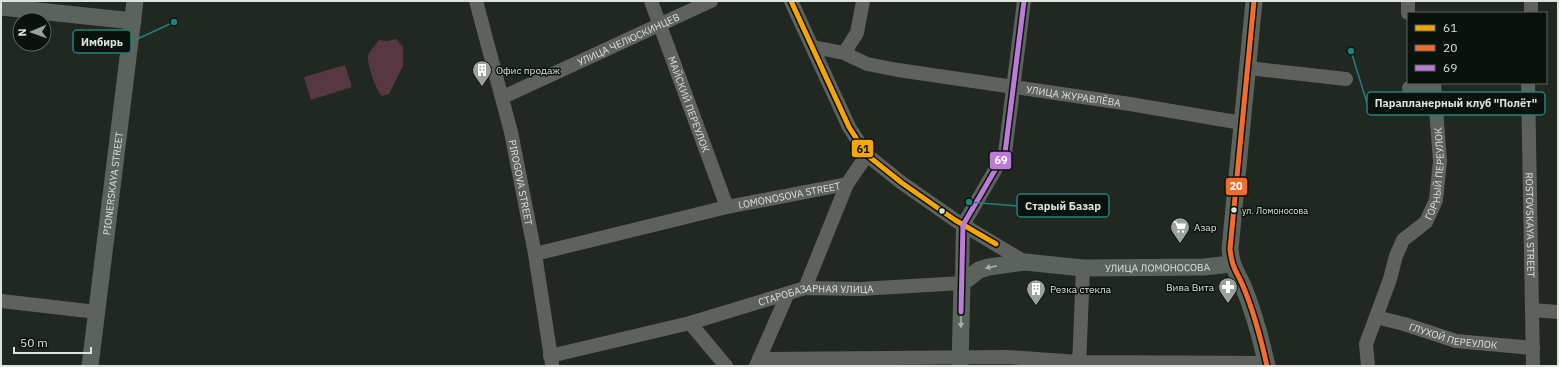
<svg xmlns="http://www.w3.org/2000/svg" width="1559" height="367" viewBox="0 0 1559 367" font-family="'IBM Plex Sans',sans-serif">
  <rect width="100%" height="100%" fill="#202821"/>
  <g fill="#563742">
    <path d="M 396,39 L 403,47 L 403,66 L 389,94 L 382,96 C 376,90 367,65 368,56 C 369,51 376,45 379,40 L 387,41 Z"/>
    <polygon points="345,65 352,87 311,100 304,77"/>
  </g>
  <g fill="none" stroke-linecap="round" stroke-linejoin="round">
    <g stroke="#5e615e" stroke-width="14">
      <path id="s1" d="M 476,1 L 511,132 L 535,254 L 552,364"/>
      <path id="s2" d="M 651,1 L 727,207"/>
      <polyline points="791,1 849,127 867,155 902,183 955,220 1025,262"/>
      <polyline points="1408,1 1408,13"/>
      <polyline points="1531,13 1531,1"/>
      <path id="s3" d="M 813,47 L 844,53 L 867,64 L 898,70 L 1130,104 L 1242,123"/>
      <polyline points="844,53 857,33 863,1"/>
      <polyline points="1248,68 1346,79"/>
      <path id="s4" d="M 1528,83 L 1533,366"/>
      <polyline points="1409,88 1434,87"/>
      <path id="s5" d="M 503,97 L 711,1"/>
      <path id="s6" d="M 535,254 L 727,207 L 847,184 L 867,155"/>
      <polyline points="805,288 847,184"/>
      <polyline points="1,301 97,312"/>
      <polyline points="1532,310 1558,312"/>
      <path id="s7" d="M 1376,317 L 1404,324 L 1456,341 L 1533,348"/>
      <polyline points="690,323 726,366"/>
      <path id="s8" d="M 550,356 L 690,323 L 805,288 L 860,289 L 962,283 L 963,225 L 1005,153 L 1024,1"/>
      <polyline points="759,359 1007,357 1079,362 1266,363"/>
      <polyline points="756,366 788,293"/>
      <polyline points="1079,366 1083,268"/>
      <path id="s9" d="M 1368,366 L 1366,344 L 1390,279 L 1396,256 L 1403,240 L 1426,222 L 1436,200 L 1440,161 L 1434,83"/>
    </g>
    <g stroke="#5c635d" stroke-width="17">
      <path d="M 1254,1 L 1230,249 C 1232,268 1236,270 1243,286 C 1254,312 1261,339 1267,366"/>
      <polyline points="1,7 133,21"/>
      <path id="s10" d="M 90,366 L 135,1"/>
      <path id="s11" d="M 960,366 L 962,283 L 979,270 L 989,267 L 1025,262 L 1083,268 L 1204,267 L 1231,264"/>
    </g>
    <defs>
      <polyline id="bus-1" points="791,1 849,127 867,155 902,183 955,220 996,244"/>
      <path id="bus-2" d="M 1254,1 L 1230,249 C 1232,268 1236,270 1243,286 C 1254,312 1261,339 1267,366"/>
      <polyline id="bus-3" points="961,312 963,225 1005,153 1024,1"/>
    </defs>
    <use href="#bus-1" stroke="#0b110d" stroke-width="8"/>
    <use href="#bus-2" stroke="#0b110d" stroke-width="8"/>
    <use href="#bus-3" stroke="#0b110d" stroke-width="8"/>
    <use href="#bus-1" stroke="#f7a600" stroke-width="5"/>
    <use href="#bus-2" stroke="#f36c2b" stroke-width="5"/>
    <use href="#bus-3" stroke="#bd7bd9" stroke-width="5"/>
  </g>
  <defs><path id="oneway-solid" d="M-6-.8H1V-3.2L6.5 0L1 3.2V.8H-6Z"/></defs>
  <g fill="#a8b0a9">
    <use href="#oneway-solid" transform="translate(991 267) rotate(169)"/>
    <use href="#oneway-solid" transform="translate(961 322) rotate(91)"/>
  </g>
  <defs>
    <symbol id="building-pin" viewBox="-11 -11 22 30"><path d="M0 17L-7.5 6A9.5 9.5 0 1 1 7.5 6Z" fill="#99a29b" stroke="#0b110d"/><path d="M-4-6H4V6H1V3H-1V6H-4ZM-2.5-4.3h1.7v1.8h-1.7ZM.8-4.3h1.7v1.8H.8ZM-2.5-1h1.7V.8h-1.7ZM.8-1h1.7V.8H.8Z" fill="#fff"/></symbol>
    <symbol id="supermarket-pin" viewBox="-11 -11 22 30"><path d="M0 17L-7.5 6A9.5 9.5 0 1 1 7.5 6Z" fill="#99a29b" stroke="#0b110d"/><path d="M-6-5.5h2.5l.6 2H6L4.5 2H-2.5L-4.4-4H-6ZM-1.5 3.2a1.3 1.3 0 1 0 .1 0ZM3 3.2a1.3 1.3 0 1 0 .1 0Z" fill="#fff"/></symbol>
    <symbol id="pharmacy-pin" viewBox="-11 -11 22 30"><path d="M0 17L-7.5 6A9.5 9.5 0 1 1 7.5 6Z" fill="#99a29b" stroke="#0b110d"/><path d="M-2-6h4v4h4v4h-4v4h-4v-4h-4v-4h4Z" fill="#fff"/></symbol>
  </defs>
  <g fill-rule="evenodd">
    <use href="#building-pin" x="471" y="59" width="22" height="30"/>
    <use href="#supermarket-pin" x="1169" y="216" width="22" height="30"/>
    <use href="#pharmacy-pin" x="1217" y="276" width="22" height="30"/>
    <use href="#building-pin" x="1025" y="278" width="22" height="30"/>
  </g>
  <g fill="#dae3dc" stroke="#0b110d" stroke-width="1.5">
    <circle cx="1234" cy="210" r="3.5"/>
    <circle cx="942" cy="211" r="3.5"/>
  </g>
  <g text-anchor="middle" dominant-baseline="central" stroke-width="3" stroke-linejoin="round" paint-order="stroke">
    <g font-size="9" fill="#dae3dc" stroke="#0b110d" text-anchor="start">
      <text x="1242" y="210">ул. Ломоносова</text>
    </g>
    <g font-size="10" fill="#dae3dc" stroke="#0b110d">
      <text stroke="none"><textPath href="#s5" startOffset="138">УЛИЦА ЧЕЛЮСКИНЦЕВ</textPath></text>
      <text stroke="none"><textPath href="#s3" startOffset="266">УЛИЦА ЖУРАВЛЁВА</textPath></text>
      <text stroke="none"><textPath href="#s2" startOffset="110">МАЙСКИЙ ПЕРЕУЛОК</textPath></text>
      <text stroke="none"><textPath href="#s9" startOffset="212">ГОРНЫЙ ПЕРЕУЛОК</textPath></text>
      <text stroke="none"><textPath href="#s1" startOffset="187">PIROGOVA STREET</textPath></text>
      <text stroke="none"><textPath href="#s10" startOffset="184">PIONERSKAYA STREET</textPath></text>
      <text stroke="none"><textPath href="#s6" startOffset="261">LOMONOSOVA STREET</textPath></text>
      <text stroke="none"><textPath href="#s4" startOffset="142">ROSTOVSKAYA STREET</textPath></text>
      <text stroke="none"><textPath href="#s11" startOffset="284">УЛИЦА ЛОМОНОСОВА</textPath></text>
      <text stroke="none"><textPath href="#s8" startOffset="274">СТАРОБАЗАРНАЯ УЛИЦА</textPath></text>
      <text stroke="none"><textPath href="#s7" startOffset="80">ГЛУХОЙ ПЕРЕУЛОК</textPath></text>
    </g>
    <g font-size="10" fill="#dae3dc" stroke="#0b110d" text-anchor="start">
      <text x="496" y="70">Офис продаж</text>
      <text x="1194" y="227">Азар</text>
      <text x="1214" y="287" text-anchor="end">Вива Вита</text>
      <text x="1050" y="289">Резка стекла</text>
    </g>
  </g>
  <path fill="none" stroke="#238179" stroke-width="1.5" d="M174 22L131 42M1351 51L1367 103M969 202L1017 206"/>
  <g fill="#238179" stroke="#0b110d" stroke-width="1.5">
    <circle cx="174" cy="22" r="4"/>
    <circle cx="1351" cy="51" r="4"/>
    <circle cx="969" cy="202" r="4"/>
  </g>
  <g fill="#0b110d" stroke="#238179" stroke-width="1.5">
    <rect x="73" y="30" width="58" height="23" rx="4"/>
    <rect x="1367" y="92" width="178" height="23" rx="4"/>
    <rect x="1017" y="194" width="92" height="23" rx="4"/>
  </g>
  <g font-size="11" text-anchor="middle" font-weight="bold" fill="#dae3dc">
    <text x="102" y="46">Имбирь</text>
    <text x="1456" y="107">Парапланерный клуб "Полёт"</text>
    <text x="1063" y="210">Старый Базар</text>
  </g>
  <g stroke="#0b110d" stroke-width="1.5">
    <rect x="851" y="139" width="23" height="19" rx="4" fill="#f7a600"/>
    <rect x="989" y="151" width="23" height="19" rx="4" fill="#bd7bd9"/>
    <rect x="1225" y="177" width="23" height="19" rx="4" fill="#f36c2b"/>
  </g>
  <g font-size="11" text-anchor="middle" font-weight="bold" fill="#fff">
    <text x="1001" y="164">69</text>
    <text x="1236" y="190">20</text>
  </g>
  <g font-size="11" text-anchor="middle" font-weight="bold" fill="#111">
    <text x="863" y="153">61</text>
  </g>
  <rect width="1559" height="367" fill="none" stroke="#dae3dc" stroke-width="4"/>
  <rect x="1407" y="12" width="140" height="72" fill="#0b110d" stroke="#5e6560"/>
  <rect x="1415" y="25" width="20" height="6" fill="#f7a600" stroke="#5e6560"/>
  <text x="1443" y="32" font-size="12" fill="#dae3dc">61</text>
  <rect x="1415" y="45" width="20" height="6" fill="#f36c2b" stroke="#5e6560"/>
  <text x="1443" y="52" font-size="12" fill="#dae3dc">20</text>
  <rect x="1415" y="65" width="20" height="6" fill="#bd7bd9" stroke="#5e6560"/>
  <text x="1443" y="72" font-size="12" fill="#dae3dc">69</text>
  <g transform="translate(32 32) rotate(268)"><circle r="19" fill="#0b110d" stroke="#5e6560"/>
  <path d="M0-3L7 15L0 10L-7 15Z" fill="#99a29b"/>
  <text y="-6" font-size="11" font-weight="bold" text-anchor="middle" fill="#dae3dc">N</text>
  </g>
  <path d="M14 347v6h77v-6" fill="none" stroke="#dae3dc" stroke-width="2"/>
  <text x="20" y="347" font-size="12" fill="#dae3dc" stroke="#0b110d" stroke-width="3" paint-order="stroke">50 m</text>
</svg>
